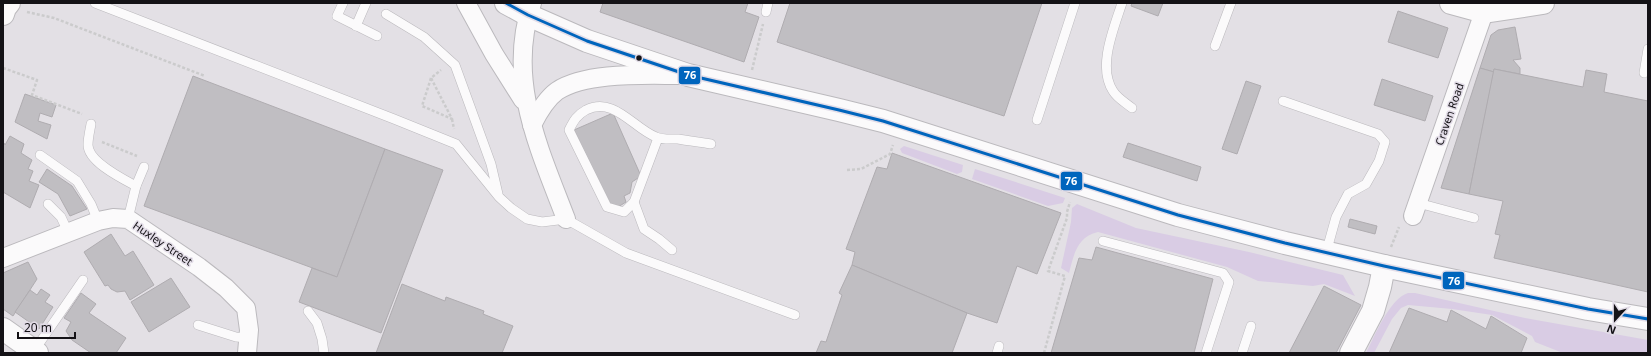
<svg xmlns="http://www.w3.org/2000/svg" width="1651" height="356" viewBox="0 0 1651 356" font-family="'Noto Sans',sans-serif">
  <rect width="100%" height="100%" fill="#e3e0e5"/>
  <g fill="#d9cce4">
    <polygon points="904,146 963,165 962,172 957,174 902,153 900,149"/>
    <polygon points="975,169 1065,198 1063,203 1048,206 972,179"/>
    <path d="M 1077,204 L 1136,228 L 1249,252 L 1343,275 L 1355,296 L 1324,284 L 1313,286 L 1258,281 L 1227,267 L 1098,232 C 1077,237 1074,254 1069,273 L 1061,268 L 1071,222 L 1072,208 Z"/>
    <path d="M 1408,293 L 1415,293 L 1525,318 L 1648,340 L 1648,353 L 1563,353 L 1535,342 L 1532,336 L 1492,315 L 1452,309 L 1408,305 L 1401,308 L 1392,319 L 1374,353 L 1366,353 C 1375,336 1389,299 1408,293 Z"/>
  </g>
  <g fill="#c0bec2" stroke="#afacb0">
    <polygon points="603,3 748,3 745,12 759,17 744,62 600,12"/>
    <polygon points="790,3 1042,3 1004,116 777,42"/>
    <polygon points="1132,3 1163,3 1158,16 1131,6"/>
    <polygon points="1398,11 1448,28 1438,58 1388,42"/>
    <polygon points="1515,27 1521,59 1513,60 1520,68 1520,74 1494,69 1494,72 1480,68 1491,35 1498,30"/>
    <polygon points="1480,68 1494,72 1469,194 1441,188"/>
    <polygon points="1494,69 1583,87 1586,70 1607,74 1604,92 1648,101 1648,292 1494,258 1500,235 1495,234 1503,201 1469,194"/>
    <polygon points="193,76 385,149 337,277 144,206"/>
    <polygon points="1382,79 1433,96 1425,121 1374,105"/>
    <polygon points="1246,81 1261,86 1237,154 1222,149"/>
    <polygon points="25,94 56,105 52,117 40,113 38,121 51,125 47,139 15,122"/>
    <polygon points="613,113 641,176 632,182 630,193 624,196 626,202 618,207 610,205 574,130"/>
    <polygon points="10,136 24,144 21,153 32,160 28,169 33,171 29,181 39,185 30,208 3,192 3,145 4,143 5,145"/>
    <polygon points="1128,143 1201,167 1197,181 1123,157"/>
    <polygon points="385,149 443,170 381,333 299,302 312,268 337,277"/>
    <polygon points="892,153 1061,213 1037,274 1017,266 997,323 967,313 852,265 855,252 846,249 877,167 887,169"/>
    <polygon points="47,169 72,186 87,209 70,216 58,194 39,182"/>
    <polygon points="1350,219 1377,226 1375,234 1348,227"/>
    <polygon points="111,234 125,256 133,251 154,285 130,300 125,291 117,292 111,289 108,285 105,286 84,252"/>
    <polygon points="1096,247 1213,279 1194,353 1051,353 1079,258 1092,260"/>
    <polygon points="28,262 37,279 13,316 3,309 3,273"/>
    <polygon points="852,265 967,313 952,353 816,353 821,341 826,342 842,295 839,293"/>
    <polygon points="171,278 190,307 149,332 131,302"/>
    <polygon points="402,284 445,301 446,297 484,311 483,314 513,326 502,353 376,353"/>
    <polygon points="1324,286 1361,305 1336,353 1289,353"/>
    <polygon points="41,289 50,295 45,302 53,307 39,329 15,312 30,290 37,295"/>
    <polygon points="81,293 96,304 89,313 126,338 116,353 91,353 72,340 66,331 71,322 64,318"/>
    <polygon points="1409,308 1447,322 1451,310 1486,329 1491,316 1527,338 1521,353 1389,353"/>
  </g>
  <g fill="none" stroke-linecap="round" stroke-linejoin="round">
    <defs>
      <g id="lane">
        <polyline points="95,3 394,119 456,144 499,197 511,208 527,219 542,222 566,219 626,253 795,315"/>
        <polyline points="343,3 337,16 377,36"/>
        <path d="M 1122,3 C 1114,28 1097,67 1113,91 C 1117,98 1126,103 1132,108"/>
        <polyline points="766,12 768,3"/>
        <polyline points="386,14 424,37 455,65 491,164 498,194"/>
        <polyline points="356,26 366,3"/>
        <polyline points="1215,46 1231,3"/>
        <polyline points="1644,73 1648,49"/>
        <polyline points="1283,101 1378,134 1385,142 1379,161 1366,184 1348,194 1336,217 1326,253"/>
        <polyline points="1037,120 1075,3"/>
        <path d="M 91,124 C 90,130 88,138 88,145 C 88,162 123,179 136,186"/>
        <path d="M 658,138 L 634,202 L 624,212 L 607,207 L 569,130 C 574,120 577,115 586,110 C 614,96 633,128 656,137 C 663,140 671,139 678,139 C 689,141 700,142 711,144"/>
        <polyline points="40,155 77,181 91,204 98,221"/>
        <polyline points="634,202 644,229 659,239 672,250"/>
        <polyline points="1418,203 1474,218"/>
        <polyline points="48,204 61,217 68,232"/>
        <polyline points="128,219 136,186 144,167"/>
        <polyline points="1103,241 1223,273 1229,282 1206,353"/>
        <polyline points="308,311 317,323 322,339 324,353"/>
        <polyline points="198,325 236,337 249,338"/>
        <polyline points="34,351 83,280"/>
        <polyline points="997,353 999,346"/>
        <polyline points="1242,353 1251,326"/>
      </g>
      <g id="street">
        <polyline points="466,3 494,54 523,100"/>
        <path d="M 532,3 C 506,80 539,148 566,219"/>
        <path d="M 532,125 C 538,113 546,99 557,91 C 586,72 643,75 678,75"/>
        <polyline points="1413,216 1484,12"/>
        <polyline points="3,258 98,221 113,218 128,219 199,267 226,288 246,308 249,330 247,353"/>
      </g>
      <g id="secondary">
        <polyline points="506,3 528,15 587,41 688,75 839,110 883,121 1178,215 1285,243 1384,266 1588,309 1648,319"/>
        <polyline points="1451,3 1484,12 1543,3"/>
        <polyline points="3,329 37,353"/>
        <polyline points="1351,353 1373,311 1380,287 1384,266"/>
      </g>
      <polyline id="highway" points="3,14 5,8 9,3"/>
    </defs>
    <use href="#lane" stroke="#bbb9bd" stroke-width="10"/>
    <use href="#street" stroke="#bbb9bd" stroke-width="20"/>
    <use href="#secondary" stroke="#bbb9bd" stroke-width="24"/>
    <use href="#highway" stroke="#bbb9bd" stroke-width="24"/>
    <g stroke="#cbcbcc" stroke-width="2.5" stroke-dasharray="3 2" stroke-linecap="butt">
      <polyline points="27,12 54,18 205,76"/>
      <polyline points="3,68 37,80 32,95 82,114"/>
      <polyline points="752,70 763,24"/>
      <polyline points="431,78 422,106 452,119 431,78 441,70"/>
      <polyline points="452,119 454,129"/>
      <polyline points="102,142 137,156"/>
      <polyline points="847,170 861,169 890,154 893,145"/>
      <polyline points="1391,247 1399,227"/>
      <polyline points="1044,353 1065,276 1048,271 1067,218 1067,212 1070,202"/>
    </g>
    <use href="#lane" stroke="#fbfafb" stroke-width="9"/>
    <use href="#street" stroke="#fbfafb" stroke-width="18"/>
    <use href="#secondary" stroke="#fbfafb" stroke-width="22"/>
    <use href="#highway" stroke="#fbfafb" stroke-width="22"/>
    <defs>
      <polyline id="bus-1" points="506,3 528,15 587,41 688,75 839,110 883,121 1178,215 1285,243 1384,266 1588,309 1648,319"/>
    </defs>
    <use href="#bus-1" stroke="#e3dde8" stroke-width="6"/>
    <use href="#bus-1" stroke="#0065bd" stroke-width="3"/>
  </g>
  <circle fill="#141216" stroke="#e3dde8" stroke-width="1.5" cx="639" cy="58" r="3.5"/>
  <g text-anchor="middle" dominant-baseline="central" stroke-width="3" stroke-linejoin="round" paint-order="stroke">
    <g font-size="11" fill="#141216" stroke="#e3dde8">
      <text transform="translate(1449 114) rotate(-71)">Craven Road</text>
      <text transform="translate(163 243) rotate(34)">Huxley Street</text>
    </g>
  </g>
  <g stroke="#e3dde8" stroke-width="1.5">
    <rect x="678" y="66" width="23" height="19" rx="4" fill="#0065bd"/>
    <rect x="1060" y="171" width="23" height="20" rx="4" fill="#0065bd"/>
    <rect x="1442" y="271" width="23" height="19" rx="4" fill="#0065bd"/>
  </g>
  <g font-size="11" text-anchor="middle" font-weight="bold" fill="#fff">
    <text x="690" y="79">76</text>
    <text x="1071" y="185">76</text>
    <text x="1454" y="285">76</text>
  </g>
  <rect width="1651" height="356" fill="none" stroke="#141216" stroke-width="8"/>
  <g transform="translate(1615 320) rotate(201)" stroke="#e3dde8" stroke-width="3" paint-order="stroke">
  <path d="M0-3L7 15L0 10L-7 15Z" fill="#141216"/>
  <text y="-6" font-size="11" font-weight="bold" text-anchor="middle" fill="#141216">N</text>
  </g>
  <path d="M18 332v6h57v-6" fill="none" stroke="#141216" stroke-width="2"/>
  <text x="24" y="332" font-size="12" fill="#141216" stroke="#e3dde8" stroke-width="3" paint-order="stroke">20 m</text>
</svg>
